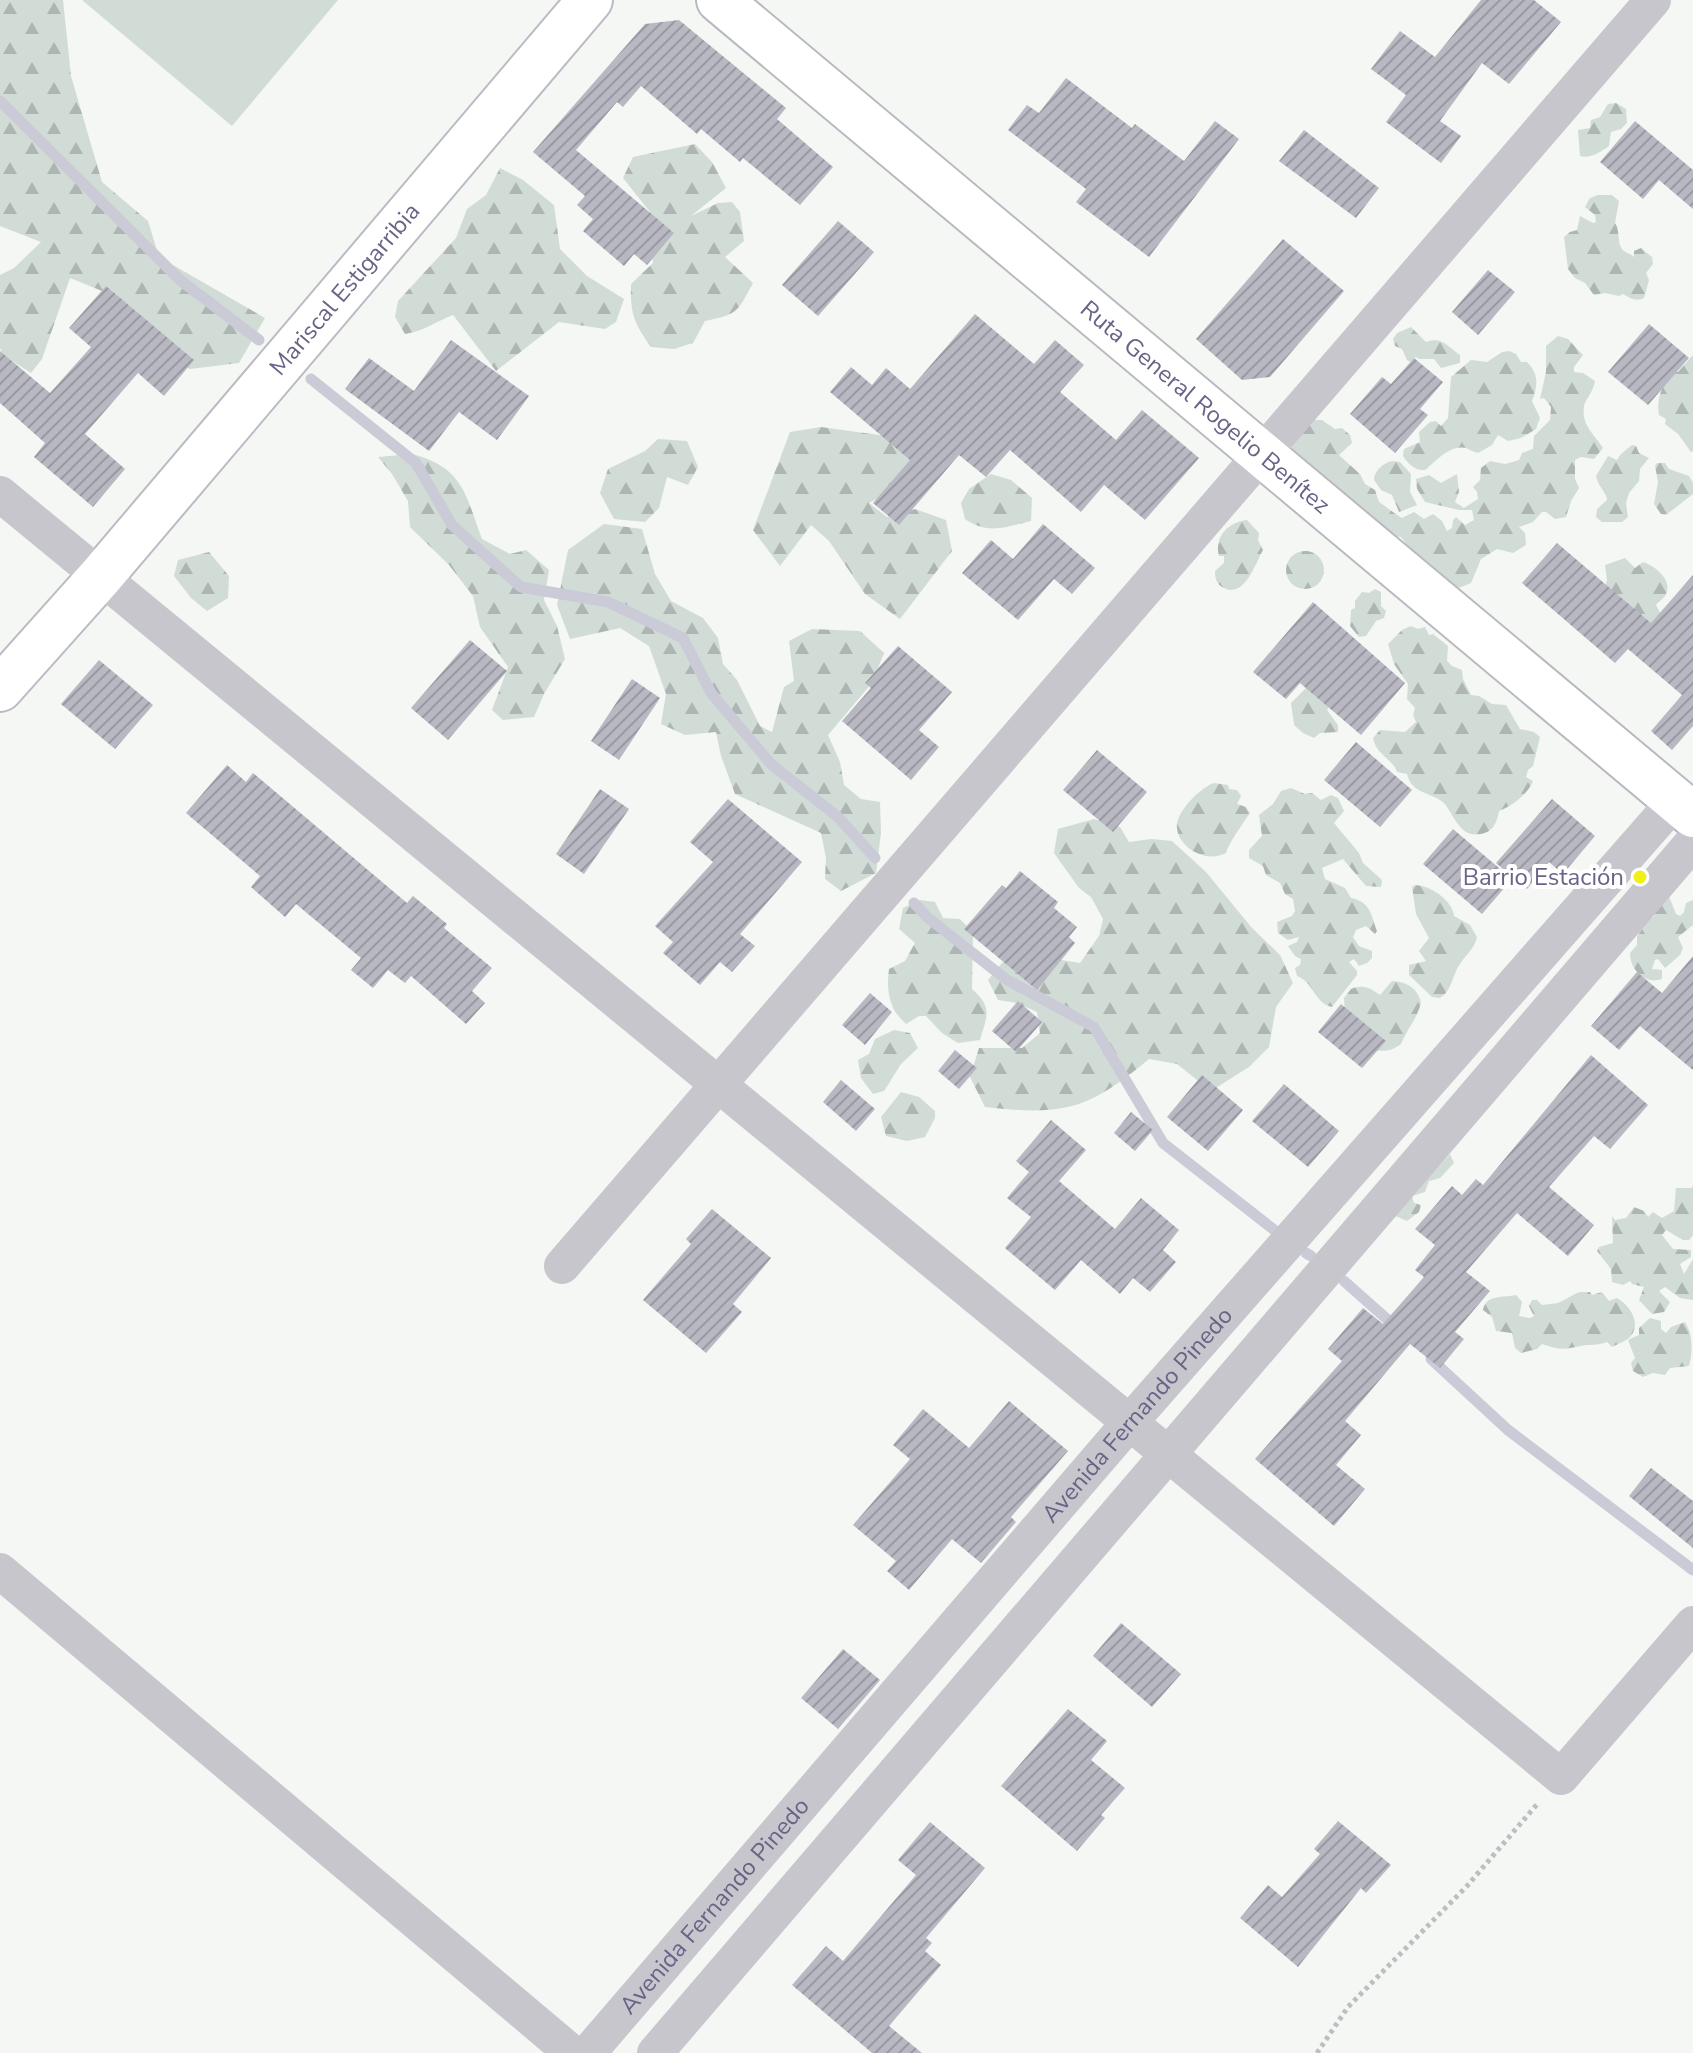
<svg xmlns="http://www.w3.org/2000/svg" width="1693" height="2053" viewBox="0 0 1693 2053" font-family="'Nunito Sans',sans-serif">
  <defs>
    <pattern id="forest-firs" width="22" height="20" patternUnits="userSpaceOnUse" patternTransform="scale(2)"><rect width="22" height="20" fill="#d2dcd6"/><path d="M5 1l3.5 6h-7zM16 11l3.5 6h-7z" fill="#aeb6b3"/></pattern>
    <pattern id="building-hatch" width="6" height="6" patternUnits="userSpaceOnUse" patternTransform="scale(2)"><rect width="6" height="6" fill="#b8b8c2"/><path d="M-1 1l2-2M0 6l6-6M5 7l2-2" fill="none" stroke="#9a99a3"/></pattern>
  </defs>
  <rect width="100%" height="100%" fill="#f4f7f3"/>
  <polygon fill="#d2dcd6" points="82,0 338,0 232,126"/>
  <g fill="url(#forest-firs)">
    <polygon points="0,0 63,0 71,76 102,182 148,221 159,257 265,318 239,363 190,369 112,295 70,278 42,359 31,373 3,355 0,348 0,275 14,268 41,242 0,226"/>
    <path d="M 1616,103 L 1626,109 L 1627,123 L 1621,129 L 1611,132 L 1609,146 C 1601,152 1590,159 1580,156 L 1578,130 L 1590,128 L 1591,120 L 1600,117 L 1608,104 Z"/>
    <path d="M 695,144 L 712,162 L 726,188 L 691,216 L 718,203 L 732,202 L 740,212 L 744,241 L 725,257 L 753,283 C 737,312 739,314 705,321 L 693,343 L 674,349 L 651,347 C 634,323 630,314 631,284 L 653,263 L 650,212 L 623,178 L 633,157 Z"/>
    <path d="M 500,168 L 523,180 L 554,205 L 560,249 L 587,276 L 624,299 L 616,322 L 605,329 L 559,322 L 496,371 L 453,315 C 437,321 422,332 405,334 L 395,317 L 398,301 L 456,238 L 467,209 L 486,195 Z"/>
    <path d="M 1598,195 L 1612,195 L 1619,201 L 1615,223 C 1621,232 1616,244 1624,251 C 1627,253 1631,254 1634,257 L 1634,251 L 1641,248 L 1652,257 L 1653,264 L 1646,273 L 1649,280 L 1644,298 C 1636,302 1630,298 1623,294 L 1619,296 L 1605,293 L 1594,295 L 1585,283 L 1575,278 L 1568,269 L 1564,237 L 1570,232 L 1577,230 L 1580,216 L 1593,223 L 1596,222 L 1595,215 L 1585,207 L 1590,198 Z"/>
    <path d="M 1411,327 L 1426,342 C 1442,336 1448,347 1460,355 L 1460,363 L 1441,368 L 1434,359 L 1419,359 L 1416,357 L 1410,362 L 1407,360 L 1402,349 L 1395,346 L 1393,339 L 1397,333 Z"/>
    <path d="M 1558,336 L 1568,339 L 1583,355 L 1574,367 L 1574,372 L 1583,373 L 1595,381 C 1593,393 1586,398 1584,406 C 1581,426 1595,435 1603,448 L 1594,459 L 1581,457 L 1575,460 L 1575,479 L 1579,488 L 1571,501 L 1566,517 L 1555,519 L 1546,512 L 1542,512 L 1533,522 L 1519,527 L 1525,533 L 1526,545 L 1513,553 L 1497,549 L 1481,559 L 1471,583 L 1456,589 L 1409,552 L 1408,546 L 1401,537 L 1389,535 L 1323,477 C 1313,461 1300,464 1291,451 L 1292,444 L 1314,420 L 1322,420 L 1335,429 L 1342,428 L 1350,435 L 1352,443 L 1339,455 L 1360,474 L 1365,484 L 1375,490 L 1379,502 C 1387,507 1393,513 1402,518 L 1414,512 L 1424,519 L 1433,514 L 1442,521 L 1447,531 L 1452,528 L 1453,520 L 1456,517 L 1465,525 L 1474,520 L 1472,510 L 1459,510 L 1425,502 L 1417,489 L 1416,479 L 1429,475 L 1441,483 L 1457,474 L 1459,492 L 1455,502 L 1464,508 L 1478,499 L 1477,492 L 1473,487 L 1480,480 L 1481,468 L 1490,461 L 1505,464 L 1519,460 L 1522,453 L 1533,449 L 1534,436 L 1550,420 L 1551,407 L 1544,398 L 1540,399 L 1546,372 L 1546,346 Z"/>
    <path d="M 1509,351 L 1516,354 L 1521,362 L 1527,362 C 1539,374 1538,385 1532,401 L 1540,418 L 1536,429 L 1521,438 L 1508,441 L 1498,435 L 1492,445 L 1478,453 C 1474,452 1470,450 1466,448 C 1450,444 1435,462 1425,470 C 1415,471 1408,464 1403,456 L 1404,449 L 1420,442 L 1419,432 L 1430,422 L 1436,421 L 1441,426 L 1448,418 L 1451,377 L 1471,360 L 1487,362 L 1502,352 Z"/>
    <path d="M 1693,355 L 1693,451 L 1691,452 L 1678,434 L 1665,424 L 1666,419 L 1659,415 C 1656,398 1662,388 1670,373 L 1678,372 Z"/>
    <polygon points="821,427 886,436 913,443 914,470 887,493 869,503 887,517 915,509 946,520 952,551 900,619 865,594 829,541 811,525 780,566 753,530 790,432"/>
    <polygon points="658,439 687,441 698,467 688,485 667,477 659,508 645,522 614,519 600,493 608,469 645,451"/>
    <path d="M 1632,445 L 1636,446 L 1639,453 L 1649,458 L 1640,469 L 1639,481 L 1629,493 L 1626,503 L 1628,517 L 1622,522 L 1602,522 L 1596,517 L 1597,509 L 1607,500 C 1607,493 1597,485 1596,476 L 1608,456 L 1617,460 L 1621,454 Z"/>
    <path d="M 412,454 C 464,468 465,494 482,539 L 510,554 L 526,550 L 549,570 L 544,600 L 557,626 L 565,659 L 544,694 L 534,717 L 503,720 L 492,710 L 508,667 L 480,627 L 473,596 L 449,565 L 410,527 L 408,501 L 392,474 L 378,457 Z"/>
    <path d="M 1393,461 L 1400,462 L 1411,474 L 1410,492 L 1417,505 L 1399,512 L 1392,495 L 1381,490 L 1374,480 C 1374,471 1384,462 1393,461 Z"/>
    <polygon points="1657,463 1665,463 1669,469 1689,476 1693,483 1693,494 1666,515 1661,514 1654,504 1658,482 1655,466"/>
    <path d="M 991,474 L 1011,480 L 1032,498 L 1031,521 C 1006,527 988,535 965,519 L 961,503 L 969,489 Z"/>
    <path d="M 1247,520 L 1259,533 L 1258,540 L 1263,550 C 1255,564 1245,598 1224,588 C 1216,584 1215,578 1215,571 L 1224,563 L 1224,556 L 1219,556 C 1214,537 1228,522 1247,520 Z"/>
    <polygon points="604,524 642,529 655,574 671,601 703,618 718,638 723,664 737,680 760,726 772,732 784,687 794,681 789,641 812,629 860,631 884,653 872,683 828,735 840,762 844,785 861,799 880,802 881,833 876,873 841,891 825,879 826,858 821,833 735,794 721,756 716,732 685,735 661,724 666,694 649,646 620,628 570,639 557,605 568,550"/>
    <circle cx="1305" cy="570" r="19"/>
    <polygon points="209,552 229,576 228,598 207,611 191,598 174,576 178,560"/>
    <path d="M 1625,558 L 1635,568 L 1643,562 C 1655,566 1673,580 1666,594 C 1664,599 1659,601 1656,605 L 1663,618 L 1650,630 L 1605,587 L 1607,580 L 1605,565 Z"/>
    <polygon points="1375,589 1381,592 1381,606 1386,611 1384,618 1376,621 1366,636 1359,637 1350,626 1351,610 1355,608 1355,601 1362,592 1369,593"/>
    <path d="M 1411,626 L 1418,629 L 1425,627 L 1429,635 L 1433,634 L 1448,646 L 1447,661 L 1452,666 L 1462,670 L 1463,679 L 1471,695 L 1479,696 L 1492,704 L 1506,705 L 1520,729 L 1534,732 L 1540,737 L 1533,766 L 1528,770 L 1526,777 L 1533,781 C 1528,794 1512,806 1499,811 C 1497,821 1494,832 1481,834 C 1456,839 1453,807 1440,800 C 1427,792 1411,792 1407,774 L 1397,772 C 1393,759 1376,755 1373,738 L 1380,730 L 1405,732 L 1416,722 L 1413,715 L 1415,708 L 1407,699 L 1408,684 L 1394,664 L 1388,644 L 1402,630 Z"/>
    <polygon points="1309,685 1330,705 1327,710 1338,725 1338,732 1320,733 1314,738 1303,733 1294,725 1291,703"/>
    <path d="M 1214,783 L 1228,785 L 1229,789 L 1237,790 L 1241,796 L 1237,804 L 1246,807 L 1250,813 C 1243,823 1229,843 1226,853 C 1201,866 1168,839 1179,817 C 1185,804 1201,788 1214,783 Z"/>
    <path d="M 1291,788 L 1305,794 L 1312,793 L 1321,800 L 1331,795 L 1338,798 L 1344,811 L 1334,823 L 1359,853 L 1363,863 L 1382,880 L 1381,887 L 1366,886 L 1343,859 L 1322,868 L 1325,879 L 1345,888 L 1351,898 C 1371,902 1371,915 1377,931 L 1375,934 L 1366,926 L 1356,930 L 1353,937 L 1359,946 L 1372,951 L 1372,958 L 1367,963 L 1359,966 L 1354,959 L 1349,962 L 1357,971 L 1357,975 L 1332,1007 C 1314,1003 1314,982 1297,976 L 1295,968 L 1300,965 L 1301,959 L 1295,956 L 1288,946 L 1297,942 L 1299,937 L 1288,940 L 1278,933 L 1277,922 L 1292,916 L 1295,911 L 1293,899 L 1285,894 L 1280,883 L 1266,875 L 1263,866 L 1249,858 L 1249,850 L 1262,836 L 1259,815 L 1273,804 L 1281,791 Z"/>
    <path d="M 1094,819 L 1120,827 L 1129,842 L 1151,839 L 1172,841 L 1206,872 L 1252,928 L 1280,955 L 1293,983 L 1276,1007 L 1269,1047 L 1249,1067 L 1211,1091 L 1177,1064 L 1149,1059 C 1088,1110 1064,1116 985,1107 L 970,1077 L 979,1048 L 1022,1048 L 1040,1033 L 1037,1012 L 1017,1003 L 998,1000 L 988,980 L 1002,963 L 1018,953 L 1080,963 L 1099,936 L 1103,919 L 1091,897 L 1079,888 L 1054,853 L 1058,829 Z"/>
    <path d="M 1415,885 C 1429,885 1453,900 1454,916 L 1470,925 L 1477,937 C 1474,950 1466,954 1460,964 C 1452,975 1452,991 1440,998 L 1432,997 L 1409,975 L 1409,965 L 1426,961 L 1419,951 L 1429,938 L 1416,914 L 1412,887 Z"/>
    <path d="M 1668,894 L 1676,914 L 1680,916 L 1684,912 L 1686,903 L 1693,900 L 1693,925 L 1678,937 L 1683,948 L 1680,955 L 1665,968 L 1658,959 L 1655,960 L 1652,969 L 1662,970 L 1662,979 C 1645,985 1630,970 1630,953 L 1637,945 L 1637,936 L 1650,918 L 1654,917 L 1655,909 Z"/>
    <path d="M 920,900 L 935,902 L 943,918 L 960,919 L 973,932 L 972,989 C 993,1007 987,1016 980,1040 L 958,1043 L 942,1033 L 926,1016 L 919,1016 L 906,1024 C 889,1009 886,991 889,969 L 905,961 L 915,943 L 899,929 L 903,908 Z"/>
    <path d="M 1392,981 C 1407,982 1418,988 1421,1003 C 1417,1019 1407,1029 1401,1044 C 1393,1050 1384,1053 1374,1049 L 1345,1013 L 1344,998 L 1351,989 C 1362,984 1371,988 1380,995 Z"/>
    <polygon points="894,1030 910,1033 918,1048 901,1064 884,1091 873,1094 861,1078 858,1060 869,1054 875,1039"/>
    <polygon points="901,1092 919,1097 935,1111 935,1118 925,1137 907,1141 886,1136 881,1117"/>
    <polygon points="1450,1154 1454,1163 1440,1178 1429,1181 1425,1192 1412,1196 1414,1203 1421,1205 1419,1212 1407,1221 1393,1215"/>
    <polygon points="1693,1186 1693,1235 1689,1240 1683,1240 1666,1230 1662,1235 1673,1249 1691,1250 1691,1257 1680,1264 1684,1274 1693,1259 1693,1300 1680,1298 1665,1287 1659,1291 1670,1302 1664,1312 1652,1314 1639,1300 1644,1287 1632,1284 1630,1281 1623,1285 1612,1282 1611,1269 1597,1251 1599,1247 1613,1243 1612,1216 1615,1220 1626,1218 1634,1207 1644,1211 1648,1217 1653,1212 1662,1218 1674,1211 1676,1188 1691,1188"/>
    <path d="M 1579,1292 L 1590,1292 L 1592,1295 L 1602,1292 L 1609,1301 L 1617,1298 C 1630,1305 1642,1324 1630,1337 C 1625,1342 1617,1344 1612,1347 L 1607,1342 C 1597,1346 1590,1344 1580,1346 C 1562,1350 1561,1350 1542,1344 L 1537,1349 L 1521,1353 L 1515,1348 L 1512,1333 L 1496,1331 L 1492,1317 L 1483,1310 C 1486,1294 1503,1298 1516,1295 L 1522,1302 L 1519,1316 L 1530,1318 L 1534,1316 L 1529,1306 L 1532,1300 L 1537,1300 L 1542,1305 L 1558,1303 Z"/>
    <path d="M 1650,1318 L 1661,1321 L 1661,1329 L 1666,1333 L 1671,1327 L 1685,1322 C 1693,1334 1693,1353 1689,1366 L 1670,1368 L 1665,1375 L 1653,1373 L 1643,1377 L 1633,1371 L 1631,1363 L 1635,1358 L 1628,1340 L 1639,1335 L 1639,1328 Z"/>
  </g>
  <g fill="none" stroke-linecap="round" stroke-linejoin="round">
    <g stroke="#cbcbd7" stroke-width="11">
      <polyline points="0,101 180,280 259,340"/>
      <polyline points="311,379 416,463 452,525 521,587 608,602 683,638 711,693 771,764 838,817 875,858"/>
      <polyline points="914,903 927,917 1007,980 1094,1027 1163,1143 1273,1229"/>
      <polyline points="1306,1253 1311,1256"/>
      <polyline points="1344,1281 1397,1328"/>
      <polyline points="1431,1359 1508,1430 1693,1570"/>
    </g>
  </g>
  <g fill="url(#building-hatch)">
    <polygon points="1481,0 1534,0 1561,22 1509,84 1482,63 1440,121 1461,136 1441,163 1386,122 1406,95 1371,69 1400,31 1435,57"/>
    <polygon points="679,20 786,108 777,119 833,167 800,205 743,158 740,162 701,129 697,134 641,86 623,107 617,102 576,150 674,233 647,265 634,254 624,266 583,231 593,219 577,205 585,196 533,152 645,24"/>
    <polygon points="1066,78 1132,128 1135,124 1184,161 1215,121 1239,139 1149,257 1076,202 1086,189 1008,130 1027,105 1039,113"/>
    <polygon points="1635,121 1693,170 1693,209 1659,180 1643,199 1600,162"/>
    <polygon points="1304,130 1379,188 1356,218 1279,161"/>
    <polygon points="838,221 874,252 818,316 782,285"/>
    <polygon points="1283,239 1344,291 1270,377 1242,380 1196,339"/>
    <polygon points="1488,270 1515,292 1478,335 1452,312"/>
    <polygon points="106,286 194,360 164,396 138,373 85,434 125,469 93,507 34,457 45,443 0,403 0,351 50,393 91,347 69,328"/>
    <polygon points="975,314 1034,364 1055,340 1084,365 1060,392 1116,440 1142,410 1199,458 1145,520 1104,485 1081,512 1010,450 986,477 959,455 899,525 873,503 910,460 830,392 851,367 872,385 886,368 910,389"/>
    <polygon points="1649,324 1689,358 1648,405 1608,372"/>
    <polygon points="451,340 529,396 497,440 459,412 429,451 345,389 369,358 414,391"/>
    <polygon points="1414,358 1443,382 1420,409 1428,415 1395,453 1350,414 1382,377 1391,384"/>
    <polygon points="1043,524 1095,568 1072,594 1054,579 1018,620 962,573 991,540 1013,559"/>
    <polygon points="1557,543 1651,623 1693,575 1693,726 1672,750 1651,731 1682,695 1628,649 1615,663 1522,583"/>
    <polygon points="1313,602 1405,683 1361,735 1300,683 1286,699 1253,672"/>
    <polygon points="470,640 507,671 448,740 411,708"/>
    <polygon points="898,646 952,692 919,730 939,747 911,780 842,721 871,688 865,683"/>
    <polygon points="99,660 153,705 115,749 61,704"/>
    <polygon points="632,679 660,698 619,760 591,741"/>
    <polygon points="1356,742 1412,790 1380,827 1324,780"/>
    <polygon points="1097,750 1147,792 1113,832 1063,790"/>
    <polygon points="227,765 246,782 253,773 407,903 413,896 447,924 444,928 492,968 472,991 485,1003 466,1024 411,976 405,983 388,970 373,988 351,970 361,958 296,904 285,917 251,887 260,876 186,813"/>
    <polygon points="600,789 629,809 584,874 556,854"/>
    <polygon points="728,799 802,862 740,934 755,946 732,972 720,962 700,985 663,953 673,942 655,926 713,862 690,842"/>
    <polygon points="1552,799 1595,836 1563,874 1549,862 1527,889 1496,863"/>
    <polygon points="1453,829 1512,879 1482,914 1423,864"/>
    <polygon points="1020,871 1058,902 1054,908 1077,927 1069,937 1075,943 1037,990 964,929 1002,885 1006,888"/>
    <polygon points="1693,956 1693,1070 1640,1026 1619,1050 1591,1026 1637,972 1662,993"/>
    <polygon points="870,993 892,1012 865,1045 842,1025"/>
    <polygon points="1018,1001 1042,1022 1016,1052 992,1031"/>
    <polygon points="1341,1004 1386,1041 1362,1068 1318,1032"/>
    <polygon points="955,1050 977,1068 959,1089 938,1071"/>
    <polygon points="1591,1055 1648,1105 1610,1149 1594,1136 1549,1187 1594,1225 1568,1256 1517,1213 1466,1272 1490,1291 1455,1332 1464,1339 1440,1368 1410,1344 1345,1421 1361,1435 1336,1465 1365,1489 1334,1526 1255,1459 1342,1361 1328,1349 1363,1308 1383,1324 1424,1277 1415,1270 1435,1245 1415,1229 1452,1186 1462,1195 1476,1179 1483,1185"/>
    <polygon points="1202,1075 1243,1110 1208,1151 1167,1117"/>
    <polygon points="841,1080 875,1109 856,1131 823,1102"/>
    <polygon points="1284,1084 1339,1131 1308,1167 1252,1121"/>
    <polygon points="1131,1112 1153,1130 1135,1151 1114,1133"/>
    <polygon points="1051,1120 1086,1150 1059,1181 1115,1229 1141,1198 1179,1230 1163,1250 1176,1262 1150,1292 1133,1278 1120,1294 1081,1260 1055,1290 1005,1248 1031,1217 1007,1198 1029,1172 1016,1161"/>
    <polygon points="712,1209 771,1258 733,1304 742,1312 706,1353 643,1300 691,1244 686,1239"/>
    <polygon points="1009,1401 1068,1451 1011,1517 1016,1522 981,1563 952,1539 909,1590 887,1571 896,1561 853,1525 910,1459 893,1445 923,1409 969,1448"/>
    <polygon points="1651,1468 1693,1501 1693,1548 1629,1496"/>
    <polygon points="1121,1623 1181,1674 1152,1707 1093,1656"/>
    <polygon points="843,1649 880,1680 838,1729 801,1698"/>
    <polygon points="1068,1709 1107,1741 1091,1760 1125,1788 1101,1815 1105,1818 1077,1851 1001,1786"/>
    <polygon points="1338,1821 1391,1865 1366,1893 1361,1888 1298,1967 1240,1918 1268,1885 1282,1897 1320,1854 1314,1849"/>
    <polygon points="930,1822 985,1868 926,1938 932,1943 925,1951 941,1965 889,2026 922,2053 872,2053 792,1985 826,1946 843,1961 916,1875 898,1860"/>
  </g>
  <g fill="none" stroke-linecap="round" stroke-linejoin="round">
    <defs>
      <g id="secondary">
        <path id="s2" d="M 0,689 L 101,576 L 590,0"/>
      </g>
      <g id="primary">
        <path id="s3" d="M 719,0 L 1693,815"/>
      </g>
    </defs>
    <use href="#secondary" stroke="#bcbac4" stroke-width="48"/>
    <use href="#primary" stroke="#bab9c1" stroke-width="48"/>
    <polyline stroke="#bebdc2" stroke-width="5" stroke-dasharray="4 4" stroke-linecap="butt" points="1317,2053 1348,2007 1467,1886 1539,1802"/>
    <g stroke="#c8c6cd" stroke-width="36">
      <polyline points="0,494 1561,1777 1693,1624"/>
      <polyline points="562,1266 1653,0"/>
      <polyline points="0,1571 572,2053"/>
      <path id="s1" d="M 588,2053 L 1130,1422 L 1676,800"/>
      <polyline points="655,2053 1693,842"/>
    </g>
    <use href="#secondary" stroke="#fff" stroke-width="44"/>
    <use href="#primary" stroke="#fff" stroke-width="44"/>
  </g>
  <circle fill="#f2ee18" stroke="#fff" stroke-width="3" cx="1640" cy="877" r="8"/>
  <g text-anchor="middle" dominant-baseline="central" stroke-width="8" stroke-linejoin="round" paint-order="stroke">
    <g font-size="24" fill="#6a6387" stroke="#fff">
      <text stroke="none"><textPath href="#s2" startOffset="528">Mariscal Estigarribia</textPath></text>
      <text stroke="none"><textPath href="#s3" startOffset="634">Ruta General Rogelio Benítez</textPath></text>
      <text stroke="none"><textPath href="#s1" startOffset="842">Avenida Fernando Pinedo</textPath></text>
      <text stroke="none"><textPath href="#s1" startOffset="194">Avenida Fernando Pinedo</textPath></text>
    </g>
    <g font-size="24" fill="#6a6387" stroke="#fff" text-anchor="end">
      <text x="1624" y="877">Barrio Estación</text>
    </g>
  </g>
</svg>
